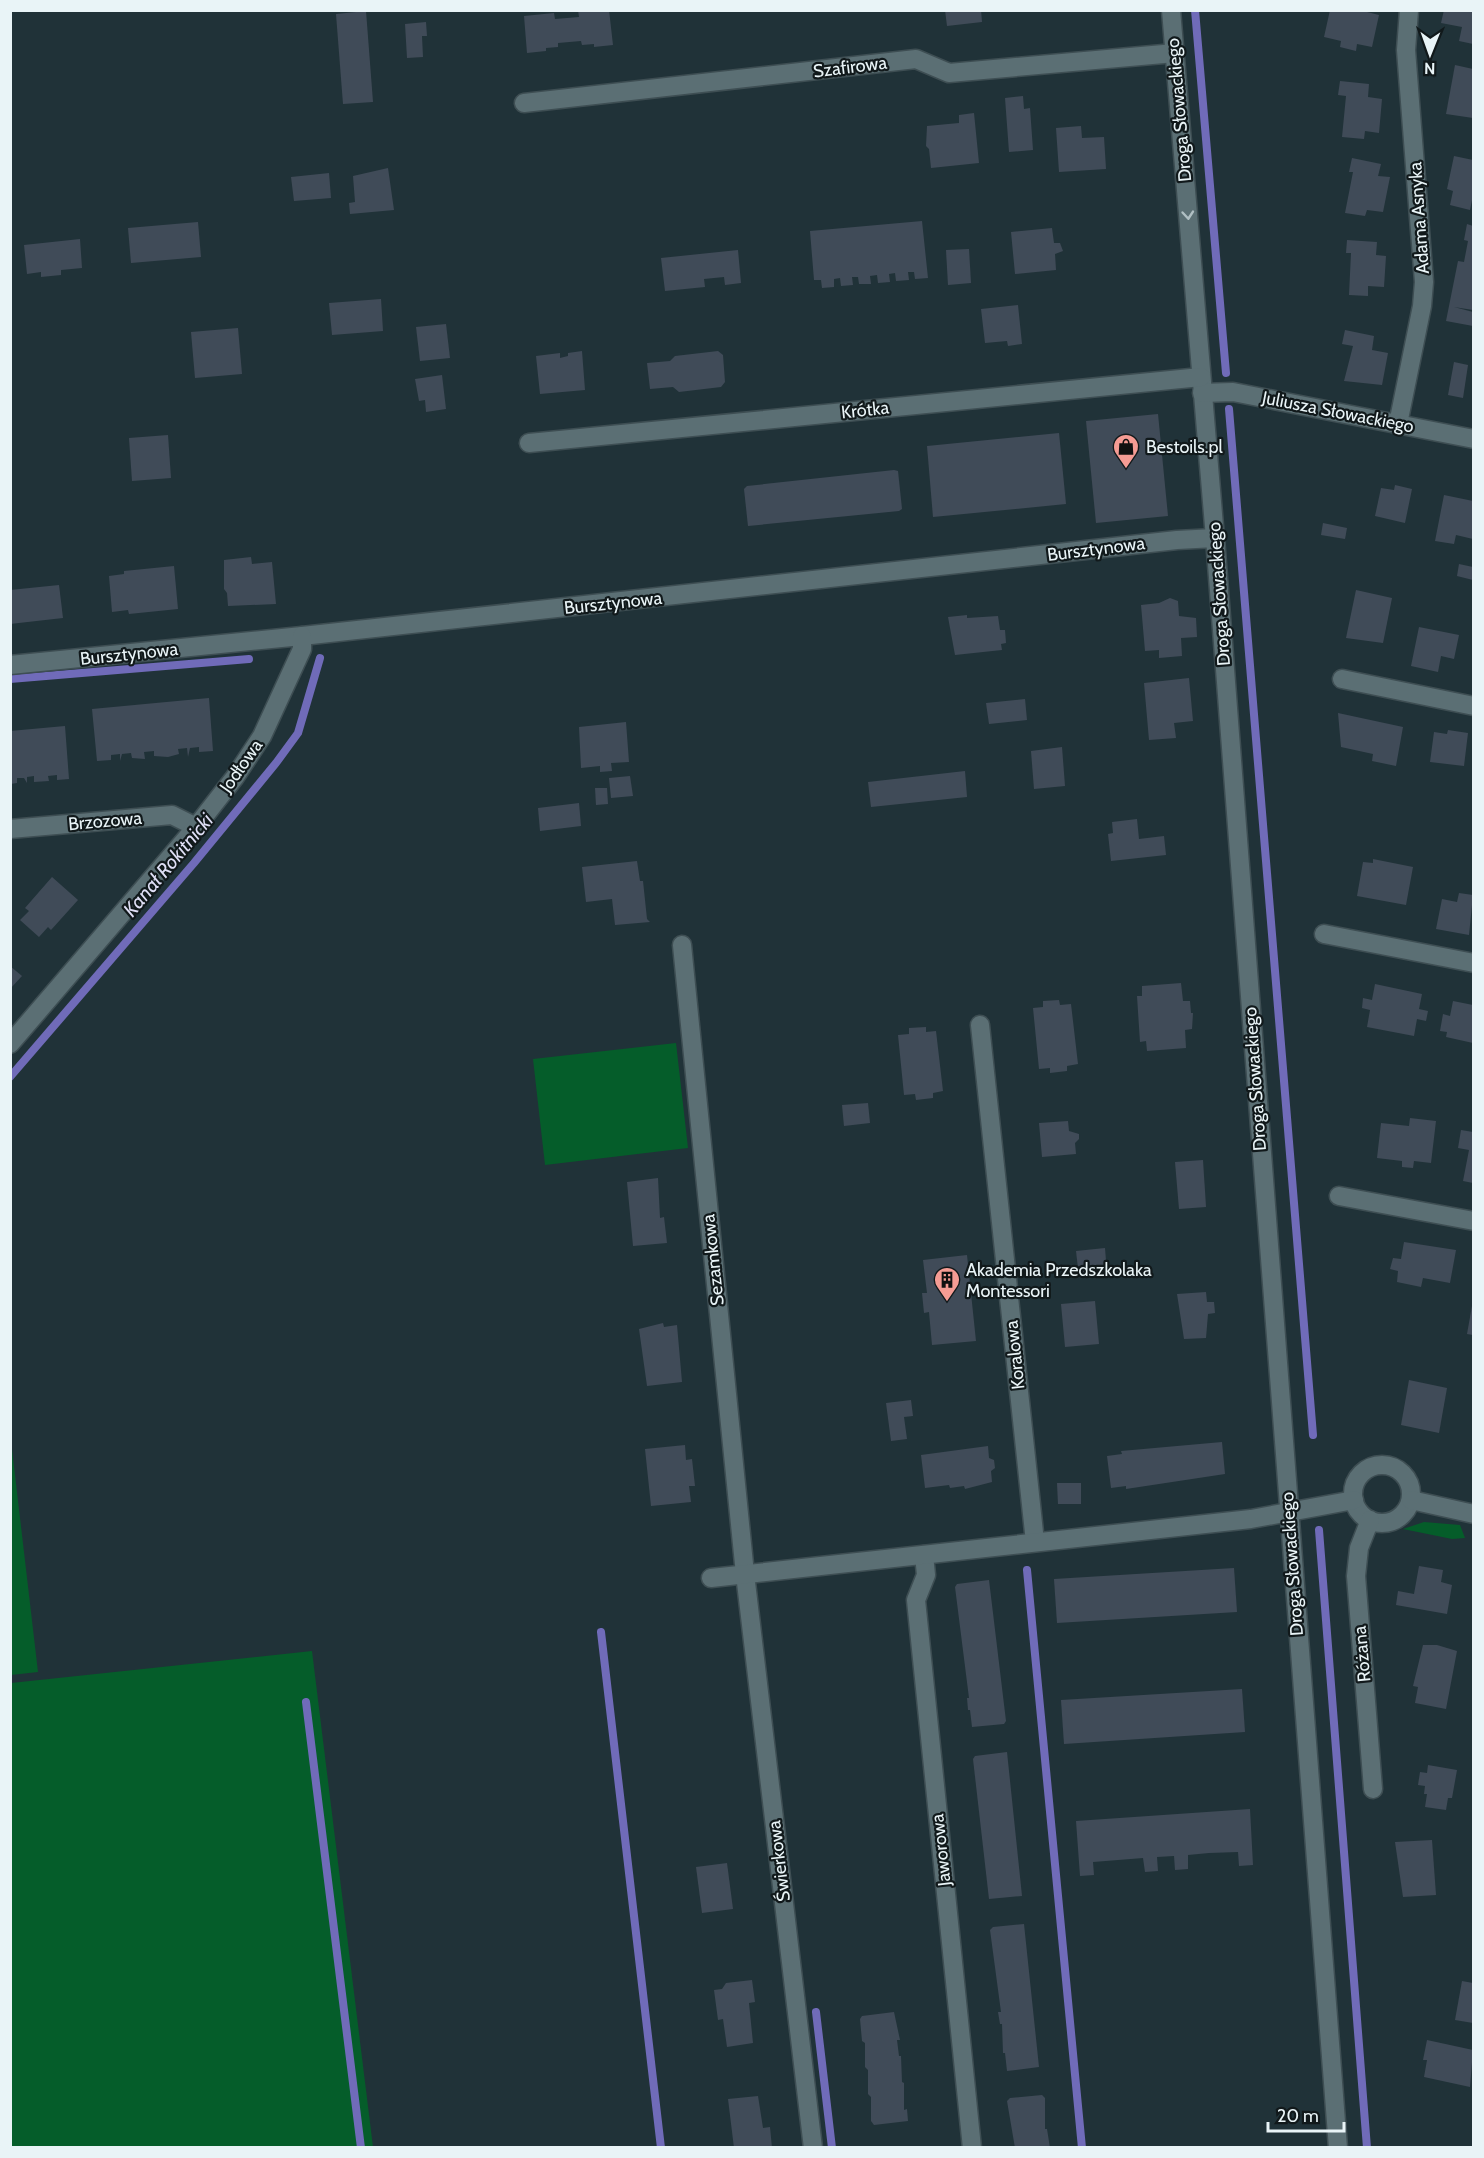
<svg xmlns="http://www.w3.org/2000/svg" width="1484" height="2158" viewBox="0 0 1484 2158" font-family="Cabin,sans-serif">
  <rect width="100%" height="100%" fill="#203238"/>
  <g fill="#055d2a">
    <polygon points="676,1043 688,1148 545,1165 533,1059"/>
    <polygon points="10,1432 38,1672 11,1675 10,1675"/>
    <polygon points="1424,1522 1460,1525 1465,1538 1452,1539 1403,1529"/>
    <polygon points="312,1651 373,2147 11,2147 11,1683"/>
  </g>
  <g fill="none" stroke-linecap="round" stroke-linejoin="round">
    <g stroke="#706bb9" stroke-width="8">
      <polyline points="1195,10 1226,373"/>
      <polyline points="1229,409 1313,1435"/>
      <polyline points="10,679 249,659"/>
      <polyline points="10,1077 194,863 276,763 298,733 320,658"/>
      <polyline points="1319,1530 1367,2148"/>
      <polyline points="1027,1570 1082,2148"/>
      <polyline points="601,1632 661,2148"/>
      <polyline points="306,1702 361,2148"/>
      <polyline points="816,2012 832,2148"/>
    </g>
  </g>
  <g fill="#404b58">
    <polygon points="578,10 609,10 613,45 594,47 594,44 582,45 581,41 558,43 558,47 546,48 546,51 527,53 524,16 554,13 555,19 579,17"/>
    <polygon points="945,10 981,10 982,22 947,26"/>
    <polygon points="1330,10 1359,10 1379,15 1372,47 1357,44 1356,51 1340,47 1341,41 1324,37"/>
    <polygon points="1444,10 1473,10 1473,44 1459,41 1462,27 1441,23"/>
    <polygon points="366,11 373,102 343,104 336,14"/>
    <polygon points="426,22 427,36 422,36 423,57 407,58 405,24"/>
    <polygon points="1455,65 1473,69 1473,118 1446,114"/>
    <polygon points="1340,81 1369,84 1368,97 1382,99 1379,133 1365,131 1364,139 1342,137 1346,96 1338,95"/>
    <polygon points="1023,96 1024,109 1030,108 1033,150 1009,152 1005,98"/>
    <polygon points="974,113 979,163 931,168 929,149 926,146 927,126 959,123 959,115"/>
    <polygon points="1081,126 1082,138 1104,137 1106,169 1059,172 1056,128"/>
    <polygon points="1454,156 1473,160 1473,195 1470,210 1450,205 1453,191 1447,189"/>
    <polygon points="1352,158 1381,164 1378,176 1390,177 1383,212 1367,210 1365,216 1345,213 1353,172 1349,172"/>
    <polygon points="388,168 394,210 350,214 349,203 355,202 353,176"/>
    <polygon points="329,173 331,198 294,201 291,177"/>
    <polygon points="922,221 928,278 915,279 914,272 908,272 909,280 896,281 895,273 889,274 890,282 878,283 877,275 870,276 871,284 859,284 858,277 852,277 853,285 841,286 840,278 834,279 834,287 822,288 821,280 814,280 810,231"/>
    <polygon points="198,222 201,257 131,263 128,228"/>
    <polygon points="1467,224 1473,226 1473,310 1454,307 1473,312 1473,326 1446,321 1458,261 1464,262 1468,241 1464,240"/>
    <polygon points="1052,228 1054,243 1060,243 1063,251 1055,254 1056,270 1015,274 1011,232"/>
    <polygon points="80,239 82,268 61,270 61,275 41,277 41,272 27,274 24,245"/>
    <polygon points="1347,240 1377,242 1376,255 1386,256 1384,287 1368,286 1368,296 1349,295 1351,253 1346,253"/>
    <polygon points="969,249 971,283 948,285 946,250"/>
    <polygon points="738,250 741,283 725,285 724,277 704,279 705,287 665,291 661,258"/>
    <polygon points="381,299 383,331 332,335 329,303"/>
    <polygon points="1018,305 1022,344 1008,346 1007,341 985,343 981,309"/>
    <polygon points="446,324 450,358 420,361 416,327"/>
    <polygon points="238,328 242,374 195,378 191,332"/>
    <polygon points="1345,330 1374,336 1372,350 1388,353 1382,385 1344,381 1353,346 1342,344"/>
    <polygon points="582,351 585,390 540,394 536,356 560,353 560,358 568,356 568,353"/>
    <polygon points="718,351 723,355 725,382 721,387 679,392 673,387 650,389 647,363 670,361 675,356"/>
    <polygon points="1454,362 1468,365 1463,398 1448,395"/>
    <polygon points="442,375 446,409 426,412 425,400 419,401 415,379"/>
    <polygon points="1158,414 1168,516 1096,523 1086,421"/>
    <polygon points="1059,433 1066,504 933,517 927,446"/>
    <polygon points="168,435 171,478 132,481 129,438"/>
    <polygon points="894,470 898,471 902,509 899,511 748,526 744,489 747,486"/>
    <polygon points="1395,485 1412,489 1405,523 1375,516 1381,488 1394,490"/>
    <polygon points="1444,495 1473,501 1473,539 1456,535 1454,544 1435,541"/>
    <polygon points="1323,523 1347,528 1345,539 1321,535"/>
    <polygon points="251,557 252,564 272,562 276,604 228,606 227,593 224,589 224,560"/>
    <polygon points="1459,564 1473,567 1473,580 1457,576"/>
    <polygon points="174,566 178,609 129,614 128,610 112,612 109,576 124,574 124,571"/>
    <polygon points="59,585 63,618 10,624 10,590"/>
    <polygon points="1356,590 1392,598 1383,643 1346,638"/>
    <polygon points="1170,598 1178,601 1179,616 1196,618 1197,637 1181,638 1182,656 1159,658 1159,650 1145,651 1141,605 1159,603"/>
    <polygon points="967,615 967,618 998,616 1000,630 1005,630 1006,643 1001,644 1002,650 955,655 948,617"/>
    <polygon points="1419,627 1459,635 1454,659 1441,656 1438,672 1411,666"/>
    <polygon points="1189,678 1193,721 1174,723 1176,738 1149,740 1144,683"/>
    <polygon points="209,698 213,751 199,752 199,747 190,748 188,757 187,748 178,749 179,754 168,757 154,756 154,751 144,752 145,759 132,758 131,753 122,754 120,761 120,754 111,755 111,760 97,761 92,709"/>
    <polygon points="1025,699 1027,720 989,724 986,703"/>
    <polygon points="1338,713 1403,727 1396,766 1372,761 1373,754 1341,747"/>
    <polygon points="626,722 629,762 611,763 612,771 600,772 600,766 581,768 579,727"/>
    <polygon points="65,726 69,779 57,780 57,775 48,776 49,781 34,782 34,776 27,777 27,783 24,778 17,778 17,783 10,784 10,731"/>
    <polygon points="1448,730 1468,733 1464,766 1430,762 1434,732 1447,734"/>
    <polygon points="1062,747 1065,786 1034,789 1031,751"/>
    <polygon points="965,771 967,797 871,807 868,782"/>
    <polygon points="630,776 633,796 611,798 609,778"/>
    <polygon points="595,788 607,788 608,804 596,805"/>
    <polygon points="579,803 581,826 540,831 538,808"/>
    <polygon points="1137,819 1139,839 1164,836 1166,855 1111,861 1108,834 1113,833 1112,822"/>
    <polygon points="1373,859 1413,867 1406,905 1357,896 1363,862 1373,863"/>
    <polygon points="637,861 640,881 643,881 647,919 650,922 615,925 612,899 586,902 582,867"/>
    <polygon points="52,877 78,900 51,930 48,927 39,937 20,920 29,911 25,908"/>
    <polygon points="1459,893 1473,895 1469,935 1436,929 1442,899 1457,902"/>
    <polygon points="10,966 22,976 10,989"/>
    <polygon points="1181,983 1183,1001 1190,1001 1191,1013 1193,1013 1192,1029 1185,1030 1186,1048 1147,1051 1146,1041 1140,1042 1137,996 1142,996 1142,986"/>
    <polygon points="1375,984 1422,994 1419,1009 1428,1011 1426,1021 1417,1019 1414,1036 1367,1027 1370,1010 1362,1008 1363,998 1372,1000"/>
    <polygon points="1059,1000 1060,1005 1071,1004 1078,1064 1067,1066 1067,1071 1050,1073 1050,1068 1039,1069 1033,1008 1043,1007 1043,1001"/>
    <polygon points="1453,1001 1473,1005 1473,1043 1446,1037 1447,1032 1440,1031 1443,1014 1450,1016"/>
    <polygon points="926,1027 926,1032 936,1031 943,1091 933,1093 933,1098 916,1100 915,1094 904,1095 898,1035 909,1034 909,1028"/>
    <polygon points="868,1103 870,1123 844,1126 842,1105"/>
    <polygon points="1410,1118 1436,1121 1431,1163 1414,1161 1413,1168 1402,1167 1402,1161 1377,1158 1381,1123 1409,1126"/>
    <polygon points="1068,1121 1069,1131 1079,1134 1079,1139 1075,1143 1076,1154 1042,1157 1039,1123"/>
    <polygon points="1461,1130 1473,1132 1473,1183 1463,1181 1469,1150 1458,1148"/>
    <polygon points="1203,1160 1206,1207 1179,1209 1175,1162"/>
    <polygon points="658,1178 660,1218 664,1217 667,1243 633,1246 627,1182"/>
    <polygon points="1404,1242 1456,1250 1450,1283 1423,1278 1421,1287 1397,1282 1398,1271 1390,1269 1393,1258 1401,1259"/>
    <polygon points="1105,1248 1107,1274 1079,1277 1076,1251"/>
    <polygon points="967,1255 976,1341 932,1345 929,1312 924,1313 922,1293 927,1293 923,1260"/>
    <polygon points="1206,1292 1207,1302 1214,1302 1215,1313 1208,1314 1206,1338 1184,1339 1177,1294"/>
    <polygon points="1095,1301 1099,1344 1065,1347 1061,1304"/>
    <polygon points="1472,1306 1473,1306 1473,1335 1467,1334"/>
    <polygon points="663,1323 664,1327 677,1325 682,1382 647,1386 639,1329"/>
    <polygon points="1409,1380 1447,1388 1439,1433 1401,1425"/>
    <polygon points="911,1400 913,1416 904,1417 907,1439 891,1441 886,1403"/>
    <polygon points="1222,1442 1225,1474 1126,1489 1126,1486 1111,1488 1107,1456 1122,1454 1121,1451"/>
    <polygon points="685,1445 686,1460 692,1459 695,1486 689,1486 691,1502 651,1506 645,1449"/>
    <polygon points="988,1446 989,1458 994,1460 995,1468 991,1471 992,1482 965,1489 964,1486 950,1488 949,1485 925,1488 921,1455"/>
    <polygon points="1057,1483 1081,1483 1081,1504 1058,1504"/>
    <polygon points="1419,1566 1443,1570 1441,1582 1452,1585 1447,1614 1396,1605 1398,1591 1414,1594"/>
    <polygon points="1234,1568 1237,1612 1057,1623 1054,1579"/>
    <polygon points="989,1580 1006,1721 1004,1724 972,1727 970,1710 968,1710 967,1698 969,1698 955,1587 957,1584"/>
    <polygon points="1423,1645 1437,1645 1457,1651 1446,1709 1415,1703 1418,1687 1413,1686"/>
    <polygon points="1242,1689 1245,1732 1064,1744 1061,1700"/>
    <polygon points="1007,1752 1022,1896 989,1899 973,1759 975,1756"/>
    <polygon points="1428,1765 1457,1770 1452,1798 1448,1798 1446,1810 1425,1807 1427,1794 1424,1794 1425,1786 1418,1785 1420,1772 1427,1773"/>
    <polygon points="1250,1809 1253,1865 1239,1866 1238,1852 1209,1853 1188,1855 1188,1869 1175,1870 1174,1856 1157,1857 1158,1871 1145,1872 1143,1858 1093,1862 1094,1875 1080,1876 1076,1821"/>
    <polygon points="1432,1840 1436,1895 1403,1897 1395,1842"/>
    <polygon points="727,1863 733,1909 702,1913 696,1867"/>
    <polygon points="1024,1924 1039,2067 1007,2071 1005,2053 1003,2053 1002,2024 1000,2024 998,2012 1001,2012 990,1930 993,1927"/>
    <polygon points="752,1980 755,2002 749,2003 753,2043 727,2047 723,2019 718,2020 714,1990 722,1989 726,1983"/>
    <polygon points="1462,1981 1473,1983 1473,2023 1455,2020"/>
    <polygon points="894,2012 900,2040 897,2040 899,2056 901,2056 902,2082 904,2083 904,2110 907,2109 908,2121 874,2125 871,2121 871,2097 868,2094 868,2070 865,2067 865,2043 862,2041 860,2019 862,2016"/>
    <polygon points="1427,2040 1473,2050 1470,2087 1424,2077 1427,2060 1423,2060"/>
    <polygon points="1042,2095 1045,2098 1045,2129 1047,2129 1050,2148 1015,2148 1007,2101 1010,2098"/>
    <polygon points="758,2096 763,2128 770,2127 772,2148 734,2148 728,2099"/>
  </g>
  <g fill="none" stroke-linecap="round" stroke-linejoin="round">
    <defs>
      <g id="street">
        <polyline points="1171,10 1215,538 1338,2148"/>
        <polyline points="524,103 916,59 949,73 1175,53"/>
        <polyline points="1202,393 1233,392 1474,439"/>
        <polyline points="1398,424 1422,306 1424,282 1406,50 1409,10"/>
        <polyline points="529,443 1201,377"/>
        <polyline points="10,665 302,636 1177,540 1215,538"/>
        <polyline points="1342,679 1474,706"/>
        <polyline points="10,829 172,815 196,827"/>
        <polyline points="1324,934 1474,963"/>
        <polyline points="682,945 745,1574 813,2148"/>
        <polyline points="980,1025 1035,1542"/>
        <polyline points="10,1044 196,827 235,777 262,736 302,649 302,636"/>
        <polyline points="1339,1196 1474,1221"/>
        <circle cx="1382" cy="1494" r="29"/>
        <polyline points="1411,1500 1474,1514"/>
        <polyline points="1370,1520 1359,1548 1356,1576 1373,1789"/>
        <polyline points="924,1555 926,1575 916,1600 972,2148"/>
        <polyline points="711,1578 1251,1519 1354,1500"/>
      </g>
    </defs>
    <use href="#street" stroke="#3e4e53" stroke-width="21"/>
    <use href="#street" stroke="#5b6f74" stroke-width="18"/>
  </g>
  <defs><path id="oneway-chevron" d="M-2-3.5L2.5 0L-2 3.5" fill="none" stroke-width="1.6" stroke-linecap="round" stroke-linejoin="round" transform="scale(1.5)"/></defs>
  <use stroke="#b0bfc3" href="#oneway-chevron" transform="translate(1188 215) rotate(85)"/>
  <defs>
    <symbol id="shop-pin" viewBox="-11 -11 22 30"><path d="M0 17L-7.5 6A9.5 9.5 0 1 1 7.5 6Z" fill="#f59c94" stroke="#11191b"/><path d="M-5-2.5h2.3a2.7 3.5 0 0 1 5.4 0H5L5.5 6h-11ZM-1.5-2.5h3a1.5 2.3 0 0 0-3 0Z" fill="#111"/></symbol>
    <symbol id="building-pin" viewBox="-11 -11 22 30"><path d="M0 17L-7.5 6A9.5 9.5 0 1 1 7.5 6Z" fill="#f59c94" stroke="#11191b"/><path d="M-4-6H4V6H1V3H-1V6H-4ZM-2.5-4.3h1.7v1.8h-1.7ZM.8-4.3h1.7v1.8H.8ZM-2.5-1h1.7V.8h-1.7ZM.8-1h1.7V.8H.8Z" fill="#111"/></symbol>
  </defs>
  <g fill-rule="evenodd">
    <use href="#shop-pin" x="1111" y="432" width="30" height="40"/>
    <use href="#building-pin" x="932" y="1265" width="30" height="40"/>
  </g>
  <g text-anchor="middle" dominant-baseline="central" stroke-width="4.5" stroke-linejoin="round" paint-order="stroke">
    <g font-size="18" fill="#e9f4f7" stroke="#11191b">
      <text transform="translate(850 67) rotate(-7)">Szafirowa</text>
      <text transform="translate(1179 110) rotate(-95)">Droga Słowackiego</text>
      <text transform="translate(1419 218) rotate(-94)">Adama Asnyka</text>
      <text transform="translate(865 410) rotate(-6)">Krótka</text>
      <text transform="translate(1338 412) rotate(11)">Juliusza Słowackiego</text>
      <text transform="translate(1096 549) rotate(-7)">Bursztynowa</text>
      <text transform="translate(1219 594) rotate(-94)">Droga Słowackiego</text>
      <text transform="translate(613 603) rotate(-6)">Bursztynowa</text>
      <text transform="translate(129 654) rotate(-6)">Bursztynowa</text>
      <text transform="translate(241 766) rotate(-55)">Jodłowa</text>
      <text transform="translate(105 821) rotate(-5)">Brzozowa</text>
      <text transform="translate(1255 1079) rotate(-94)">Droga Słowackiego</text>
      <text transform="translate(713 1260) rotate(-96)">Sezamkowa</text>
      <text transform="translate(1015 1355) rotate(-96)">Koralowa</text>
      <text transform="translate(1292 1564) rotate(-94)">Droga Słowackiego</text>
      <text transform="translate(1362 1654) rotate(-95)">Różana</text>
      <text transform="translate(941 1850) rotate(-96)">Jaworowa</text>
      <text transform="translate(779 1861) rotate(-97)">Świerkowa</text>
    </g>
    <g font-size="18" fill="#e9f4f7" stroke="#11191b" text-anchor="start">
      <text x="1146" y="447">Bestoils.pl</text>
      <text x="966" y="1270">Akademia Przedszkolaka<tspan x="966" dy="21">Montessori</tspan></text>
    </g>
    <g font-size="20" font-style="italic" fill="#dfdff5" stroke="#11191b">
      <text transform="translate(168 865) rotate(-50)">Kanał Rokitnicki</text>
    </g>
  </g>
  <rect width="1484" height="2158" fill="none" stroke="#e9f4f7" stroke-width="24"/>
  <g transform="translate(1430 54) rotate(181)" stroke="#11191b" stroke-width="4.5" paint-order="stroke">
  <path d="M0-4.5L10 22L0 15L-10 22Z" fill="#e9f4f7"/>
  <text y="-9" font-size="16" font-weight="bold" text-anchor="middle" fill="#e9f4f7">N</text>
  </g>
  <path d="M1268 2122v9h76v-9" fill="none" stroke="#e9f4f7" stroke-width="3"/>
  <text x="1277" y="2122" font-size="18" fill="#e9f4f7" stroke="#11191b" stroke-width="4.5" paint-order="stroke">20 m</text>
</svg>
